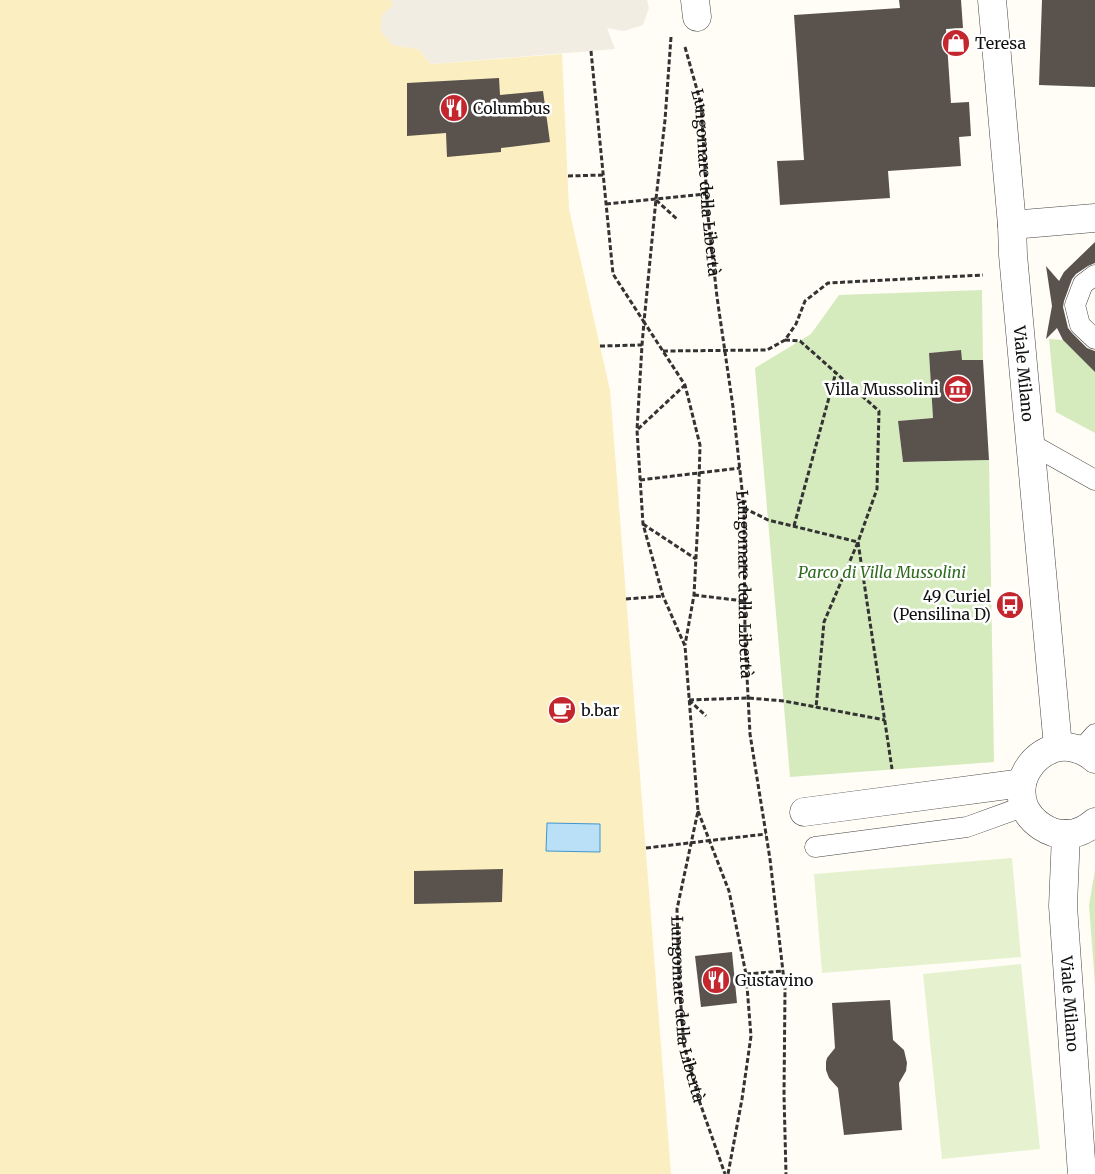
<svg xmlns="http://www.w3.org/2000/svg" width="1095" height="1174" viewBox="0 0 1095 1174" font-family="Merriweather,serif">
  <rect width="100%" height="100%" fill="#fffdf5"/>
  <g fill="#d5ebbd">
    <polygon points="982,290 983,360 962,360 960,350 929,353 933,418 898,421 903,462 989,460 994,762 790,777 755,368 811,334 839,295"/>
    <path d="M 1049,339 L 1063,340 C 1072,349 1082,359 1095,362 L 1095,433 L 1056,412 Z"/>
    <polygon points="1095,870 1095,984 1089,905"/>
  </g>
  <polygon fill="#fbeec1" points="0,0 391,0 394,5 382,15 392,45 418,49 431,64 562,54 569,209 610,390 671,1174 0,1174"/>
  <g fill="#e6f2cf">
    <polygon points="1012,858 1021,957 822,973 814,874"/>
    <polygon points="1021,964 1040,1149 942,1159 923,974"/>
  </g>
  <polygon fill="#f1ede2" points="391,0 647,0 649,8 643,25 624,31 607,28 615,49 431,64 418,49 392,45 380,30 382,15 393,5"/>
  <polygon fill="#b9e0f7" stroke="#3f96cf" points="547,823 600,824 600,852 546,851"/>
  <g fill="#5a524d">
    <polygon points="899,0 961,0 963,28 946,29 951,103 969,102 971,136 959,137 961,166 888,171 890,198 780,205 777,161 804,160 794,15 900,8"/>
    <polygon points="1042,0 1095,0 1095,87 1039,85"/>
    <polygon points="499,78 500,95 543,91 550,142 501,148 501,152 447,157 446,133 407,136 407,83"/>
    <polygon points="1095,242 1095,263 1088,266 1076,274 1072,279 1064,301 1063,307 1068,328 1072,333 1087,348 1092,350 1095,351 1095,372 1063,340 1057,328 1046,339 1052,306 1046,266 1059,281 1064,272"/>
    <polygon points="961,350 962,360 983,360 989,460 903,462 898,421 933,418 929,353"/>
    <polygon points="503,869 502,902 414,904 414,871"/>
    <polygon points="732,952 737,1003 701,1007 695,956"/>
    <polygon points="890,1000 893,1040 904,1050 907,1063 906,1071 899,1083 902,1130 844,1135 838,1088 829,1078 826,1070 826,1062 827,1058 835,1048 832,1003"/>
  </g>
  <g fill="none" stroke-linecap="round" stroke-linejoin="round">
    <defs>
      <g id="service">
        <polyline points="1095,275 1083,284 1075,305 1080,325 1095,339"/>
        <polyline points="1031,444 1095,480"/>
        <polyline points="1081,750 1095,734"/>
        <polyline points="815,847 967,827 1025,806"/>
      </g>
      <polyline id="pedestrian" points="1012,225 1095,218"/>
      <g id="minor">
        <polyline points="695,0 697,17"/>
        <polyline points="804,812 1022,783"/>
      </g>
      <g id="tertiary">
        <path id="s3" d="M 992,0 L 1012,225 L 1013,255 L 1058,747"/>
        <path d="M 1095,759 C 1085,750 1068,744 1055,748 C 1031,756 1015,780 1024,806 C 1031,822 1049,835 1067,834 C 1078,834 1087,829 1095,822"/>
        <path id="s4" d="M 1066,834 L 1063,906 L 1082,1174"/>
      </g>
    </defs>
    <use href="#service" stroke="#444" stroke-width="21"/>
    <use href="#pedestrian" stroke="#444" stroke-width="29"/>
    <use href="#minor" stroke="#444" stroke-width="29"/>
    <use href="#tertiary" stroke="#444" stroke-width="29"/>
    <g stroke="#333" stroke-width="3" stroke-dasharray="5 2.5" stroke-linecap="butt">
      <polyline points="671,37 665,120 656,199 644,322 685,385 700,445 698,519 694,595 685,645"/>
      <path id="s1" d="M 685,47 L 701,104 L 708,216 L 717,297 L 733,407 L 744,508 L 745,638 L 750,734 L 770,859 L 785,989 L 784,1095 L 786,1174"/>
      <path id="s2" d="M 591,51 L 613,274 L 644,322 L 642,345 L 637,430 L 643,524 L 663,596 L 685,646 L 698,811 L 677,909 L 679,981 L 684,1045 L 700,1103 L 725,1174"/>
      <polyline points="568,176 603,175"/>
      <polyline points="656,200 678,220"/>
      <polyline points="606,204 706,194"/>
      <polyline points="785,340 800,341 879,411 877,489 858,542 892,769"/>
      <polyline points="600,346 642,345"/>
      <polyline points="663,351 767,350 785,340 796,324 805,301 828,283 983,275"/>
      <polyline points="638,429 685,385"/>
      <polyline points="640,480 740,468"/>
      <polyline points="744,508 768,520 858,542 824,622 816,708"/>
      <polyline points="643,524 696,559"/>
      <polyline points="794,526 836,372"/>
      <polyline points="694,595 744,601"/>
      <polyline points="626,599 663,596"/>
      <polyline points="689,700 748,698 784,701 885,720"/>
      <polyline points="689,700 706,716"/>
      <polyline points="698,811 729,891 746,974 751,1036 742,1099 728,1174"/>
      <polyline points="646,848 766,834"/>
      <polyline points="746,974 783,971"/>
    </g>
    <use href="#service" stroke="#fff" stroke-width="20"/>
    <use href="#pedestrian" stroke="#fff" stroke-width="28"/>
    <use href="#minor" stroke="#fff" stroke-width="28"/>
    <use href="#tertiary" stroke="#fff" stroke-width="28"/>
  </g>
  <defs>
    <symbol id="shop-disc" viewBox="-11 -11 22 22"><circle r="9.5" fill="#c4262e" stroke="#fff"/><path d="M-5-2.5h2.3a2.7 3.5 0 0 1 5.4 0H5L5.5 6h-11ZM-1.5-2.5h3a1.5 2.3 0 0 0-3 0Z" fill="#fff"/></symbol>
    <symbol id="restaurant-disc" viewBox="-11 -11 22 22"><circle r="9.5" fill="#c4262e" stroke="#fff"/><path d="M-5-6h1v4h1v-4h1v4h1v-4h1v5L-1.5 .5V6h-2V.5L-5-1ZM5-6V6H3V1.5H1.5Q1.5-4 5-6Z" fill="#fff"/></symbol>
    <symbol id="museum-disc" viewBox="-11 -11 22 22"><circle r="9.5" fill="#c4262e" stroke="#fff"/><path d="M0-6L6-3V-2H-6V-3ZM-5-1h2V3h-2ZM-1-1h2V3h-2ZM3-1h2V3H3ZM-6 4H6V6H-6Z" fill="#fff"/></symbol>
    <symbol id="bus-disc" viewBox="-11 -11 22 22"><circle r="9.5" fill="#c4262e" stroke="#fff"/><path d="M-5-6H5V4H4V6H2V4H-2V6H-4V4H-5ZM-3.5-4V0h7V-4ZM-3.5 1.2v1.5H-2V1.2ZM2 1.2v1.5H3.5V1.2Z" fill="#fff"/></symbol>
    <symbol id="cafe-disc" viewBox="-11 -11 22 22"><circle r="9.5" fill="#c4262e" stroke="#fff"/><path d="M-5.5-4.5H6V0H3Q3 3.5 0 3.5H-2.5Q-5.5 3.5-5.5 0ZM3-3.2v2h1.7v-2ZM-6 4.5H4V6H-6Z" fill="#fff"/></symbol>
  </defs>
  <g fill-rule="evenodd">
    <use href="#shop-disc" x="940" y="27" width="32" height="32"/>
    <use href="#restaurant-disc" x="438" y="92" width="32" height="32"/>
    <use href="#museum-disc" x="942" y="373" width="32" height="32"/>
    <use href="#bus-disc" x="994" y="589" width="32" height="32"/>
    <use href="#cafe-disc" x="546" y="694" width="32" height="32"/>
    <use href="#restaurant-disc" x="700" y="964" width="32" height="32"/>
  </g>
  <g text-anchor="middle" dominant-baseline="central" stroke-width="5" stroke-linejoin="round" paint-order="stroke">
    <g font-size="16" fill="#111" stroke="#fff" text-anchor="start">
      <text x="975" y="43">Teresa</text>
      <text x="473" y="108">Columbus</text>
      <text x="939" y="389" text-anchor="end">Villa Mussolini</text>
      <text x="991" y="596" text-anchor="end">49 Curiel<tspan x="991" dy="18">(Pensilina D)</tspan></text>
      <text x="581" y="710">b.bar</text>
      <text x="735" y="980">Gustavino</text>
    </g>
    <g font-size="16" fill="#111" stroke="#fff">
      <text stroke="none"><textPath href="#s1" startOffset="138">Lungomare della Libertà</textPath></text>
      <text stroke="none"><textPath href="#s3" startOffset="375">Viale Milano</textPath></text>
      <text stroke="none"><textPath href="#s1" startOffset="542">Lungomare della Libertà</textPath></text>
      <text stroke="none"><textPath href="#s4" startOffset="170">Viale Milano</textPath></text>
      <text stroke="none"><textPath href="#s2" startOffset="980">Lungomare della Libertà</textPath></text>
    </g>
    <g font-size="16" font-style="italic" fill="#2f6b1f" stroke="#fff">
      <text x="882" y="572">Parco di Villa Mussolini</text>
    </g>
  </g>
</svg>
